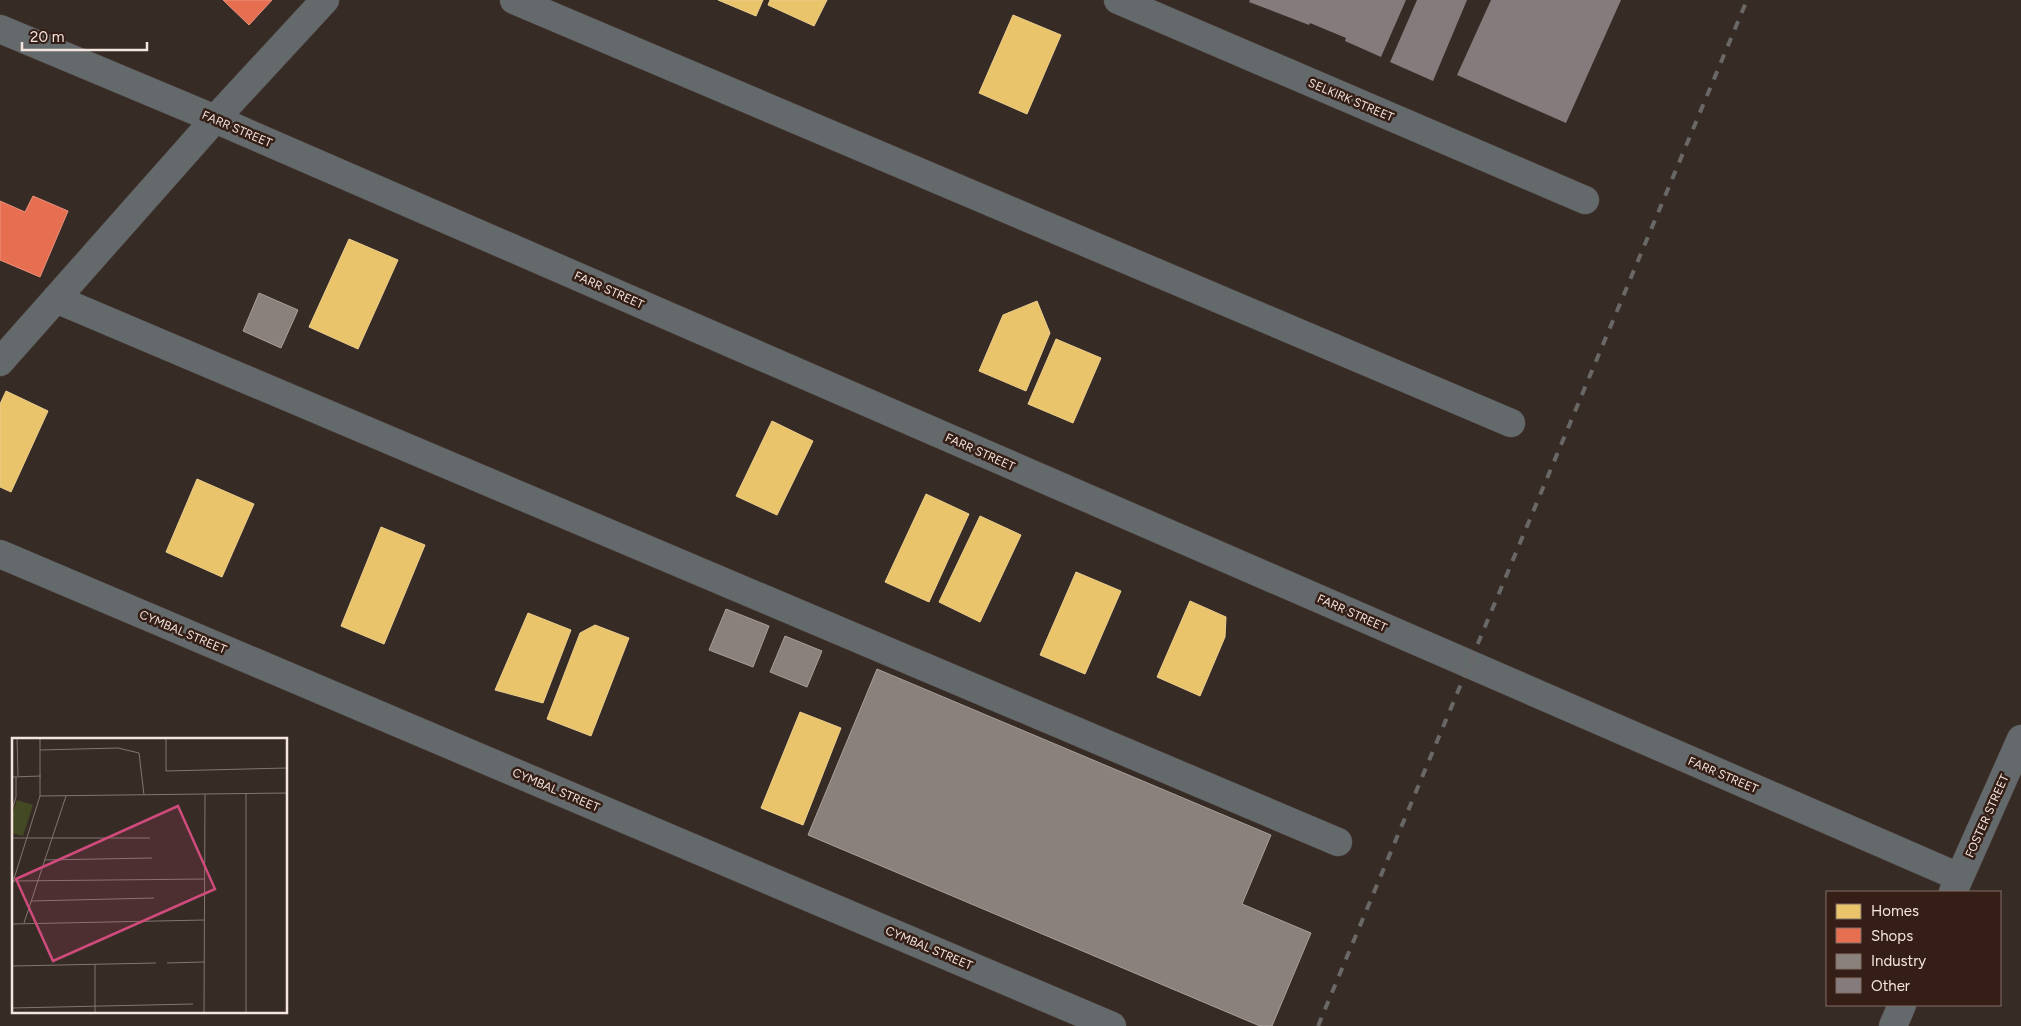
<svg xmlns="http://www.w3.org/2000/svg" width="2021" height="1026" viewBox="0 0 2021 1026" font-family="Figtree,sans-serif">
  <rect width="100%" height="100%" fill="#372b26"/>
  <g fill="#e9c46a" stroke="#ecce8d">
    <polygon points="718,0 763,0 756,16"/>
    <polygon points="770,0 827,0 814,26 768,5"/>
    <polygon points="1013,15 1061,35 1027,114 979,93"/>
    <polygon points="349,239 398,260 358,349 309,327"/>
    <polygon points="1037,301 1050,333 1026,391 979,371 1003,315"/>
    <polygon points="1056,339 1101,358 1073,423 1028,404"/>
    <polygon points="6,391 48,411 11,492 0,487 0,404"/>
    <polygon points="772,421 813,441 777,515 736,496"/>
    <polygon points="197,479 254,504 222,577 166,552"/>
    <polygon points="926,494 969,514 929,602 885,582"/>
    <polygon points="980,516 1021,535 980,622 939,602"/>
    <polygon points="381,527 425,545 384,644 341,626"/>
    <polygon points="1076,572 1121,591 1085,674 1040,655"/>
    <polygon points="1190,601 1226,617 1225,637 1200,696 1157,677"/>
    <polygon points="528,613 571,630 543,703 495,690"/>
    <polygon points="595,625 629,638 591,736 547,719 580,633"/>
    <polygon points="800,712 841,728 803,825 761,808"/>
  </g>
  <g fill="#e76f51" stroke="#eb927c">
    <polygon points="223,0 272,0 249,25"/>
    <polygon points="33,196 68,211 40,277 0,260 0,201 25,212"/>
  </g>
  <g fill="#8a817c" stroke="#aa9f9a">
    <polygon points="259,293 298,310 281,348 243,331"/>
    <polygon points="726,609 769,626 753,667 709,650"/>
    <polygon points="785,636 822,651 807,687 770,672"/>
    <polygon points="877,669 1271,835 1242,904 1311,933 1272,1026 1260,1026 808,835"/>
  </g>
  <g fill="#867b7c">
    <polygon points="1250,0 1406,0 1381,57 1345,41 1346,38 1310,23 1309,25 1249,2"/>
    <polygon points="1417,0 1467,0 1433,81 1390,62"/>
    <polygon points="1491,0 1621,0 1566,123 1457,75"/>
  </g>
  <g fill="none" stroke-linecap="round" stroke-linejoin="round">
    <defs>
      <g id="minor">
        <polyline points="514,0 1511,423"/>
        <polyline points="1118,0 1585,200"/>
        <polyline points="0,29 215,119 1959,877"/>
        <polyline points="56,299 1338,842"/>
        <polyline points="0,362 215,119 325,0"/>
        <polyline points="0,554 1112,1026"/>
        <polyline points="1953,892 2021,739"/>
        <polyline points="1893,1026 1902,1005"/>
      </g>
    </defs>
    <use href="#minor" stroke="#504642" stroke-width="29"/>
    <use href="#minor" stroke="#646a6c" stroke-width="28"/>
    <polyline stroke="#696867" stroke-width="4" stroke-dasharray="9 9" stroke-linecap="butt" points="1318,1026 1747,0"/>
  </g>
  <g text-anchor="middle" dominant-baseline="central" stroke-width="5" stroke-linejoin="round" paint-order="stroke">
    <g font-size="12" fill="#f4e5df" stroke="#341e15">
      <text transform="translate(1351 100) rotate(23)">SELKIRK STREET</text>
      <text transform="translate(237 129) rotate(23)">FARR STREET</text>
      <text transform="translate(609 290) rotate(24)">FARR STREET</text>
      <text transform="translate(980 452) rotate(24)">FARR STREET</text>
      <text transform="translate(1352 613) rotate(24)">FARR STREET</text>
      <text transform="translate(183 632) rotate(23)">CYMBAL STREET</text>
      <text transform="translate(1723 775) rotate(23)">FARR STREET</text>
      <text transform="translate(556 790) rotate(23)">CYMBAL STREET</text>
      <text transform="translate(1987 816) rotate(-66)">FOSTER STREET</text>
      <text transform="translate(929 948) rotate(23)">CYMBAL STREET</text>
    </g>
  </g>
  <g transform="translate(12 738)">
    <rect width="275" height="275" fill="#372b26"/>
    <path d="M 5,62 L 21,67 L 11,98 L 0,95 L 0,76 Z" fill="#434923"/>
    <path fill="none" stroke="#837570" stroke-width="1" d="M 5,0 L 6,38M 154,0 L 154,33 L 275,30M 28,12 L 106,10 L 127,15 L 132,57M 0,39 L 29,38M 28,58 L 275,55M 0,72 L 4,59 L 4,39M 0,100 L 138,100M 32,122 L 140,120M 1,143 L 193,141M 0,147 L 28,58 L 28,0M 19,163 L 142,160M 12,185 L 54,58M 0,186 L 193,182M 155,225 L 192,224M 83,226 L 83,275M 0,228 L 144,225M 0,270 L 181,266M 192,275 L 193,56M 234,275 L 234,56"/>
    <path fill="#ce4b7c" fill-opacity="0.15" stroke="#ce4b7c" stroke-width="2.5" d="M 166,68 L 203,151 L 41,223 L 4,141 Z"/>
    <rect width="275" height="275" fill="none" stroke="#f4e5df" stroke-width="2.5"/>
  </g>
  <rect x="1826" y="891" width="175" height="115" fill="#341e15" stroke="#816e66"/>
  <rect x="1836" y="904" width="25" height="15" fill="#e9c46a" stroke="#816e66"/>
  <text x="1871" y="916" font-size="15" fill="#f4e5df">Homes</text>
  <rect x="1836" y="928" width="25" height="15" fill="#e76f51" stroke="#816e66"/>
  <text x="1871" y="941" font-size="15" fill="#f4e5df">Shops</text>
  <rect x="1836" y="954" width="25" height="15" fill="#8a817c" stroke="#816e66"/>
  <text x="1871" y="966" font-size="15" fill="#f4e5df">Industry</text>
  <rect x="1836" y="978" width="25" height="15" fill="#867b7c" stroke="#816e66"/>
  <text x="1871" y="991" font-size="15" fill="#f4e5df">Other</text>
  <path d="M22 42v8h125v-8" fill="none" stroke="#f4e5df" stroke-width="2.5"/>
  <text x="30" y="42" font-size="15" fill="#f4e5df" stroke="#341e15" stroke-width="4" paint-order="stroke">20 m</text>
</svg>
